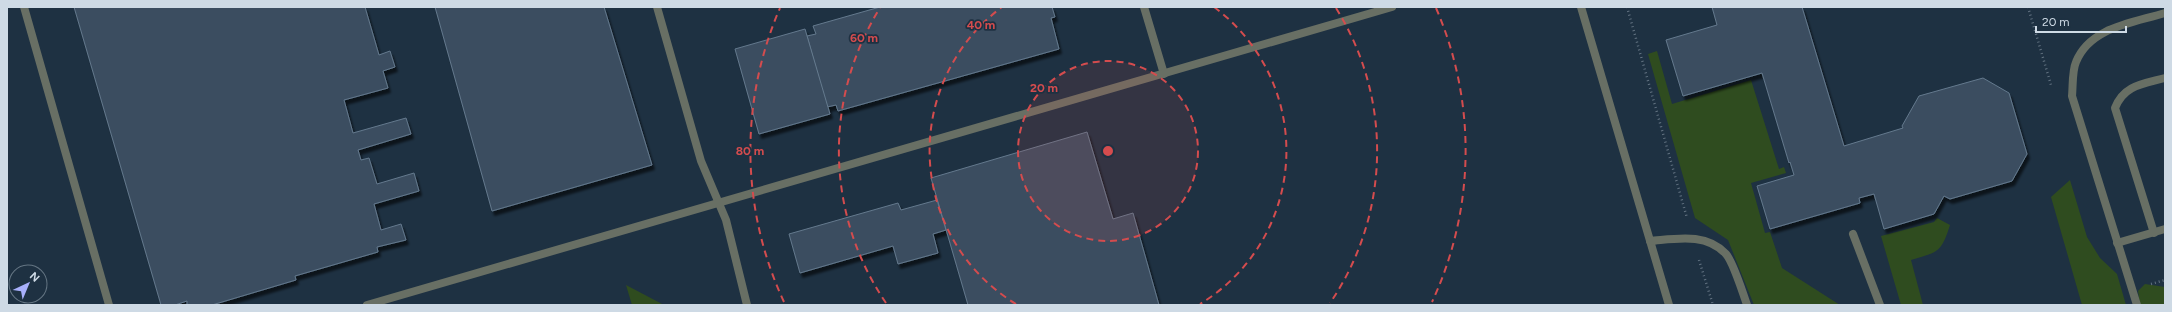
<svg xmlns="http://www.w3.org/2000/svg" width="2172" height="312" viewBox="0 0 2172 312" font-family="Figtree,sans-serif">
  <defs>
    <filter id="shadow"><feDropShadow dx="2.5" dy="4.5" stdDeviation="1" flood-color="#0009"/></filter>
  </defs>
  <rect width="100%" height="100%" fill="#1e3142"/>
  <g fill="#2f4c1f">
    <polygon points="1657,51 1672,104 1751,80 1779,169 1784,167 1786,173 1751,183 1765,233 1770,232 1782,268 1840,305 1754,305 1728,240 1695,218 1648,54"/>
    <polygon points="2070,180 2087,237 2100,258 2117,274 2126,305 2082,305 2051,197"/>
    <path d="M 1937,218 L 1950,225 C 1941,254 1937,252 1911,260 L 1923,305 L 1901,305 L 1881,236 L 1934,222 Z"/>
    <polygon points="2145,284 2165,287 2165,305 2140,305 2138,291"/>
    <polygon points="626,285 664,305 632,305"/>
  </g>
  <g fill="#3b4e61" stroke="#64798d" filter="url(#shadow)">
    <polygon points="74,7 365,7 379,55 390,51 395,67 383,71 388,88 344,100 353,133 406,118 411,134 358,150 361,160 369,158 377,184 414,173 419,191 374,204 381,230 401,224 406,240 377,247 378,252 295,276 296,280 212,305 187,305 187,301 175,305 161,305"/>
    <polygon points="435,7 604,7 652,165 492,211"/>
    <polygon points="880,7 1052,7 1055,17 1051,18 1059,49 838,111 836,105 827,107 807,36 816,34 813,26"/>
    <polygon points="1712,7 1802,7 1844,146 1903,128 1902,126 1919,96 1983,78 2009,93 2027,154 2012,181 1950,199 1944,196 1934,214 1884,229 1874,194 1859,198 1860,203 1770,229 1757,186 1794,175 1790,162 1789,163 1762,73 1683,96 1666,40 1717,25"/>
    <polygon points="805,29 830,114 759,134 735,49"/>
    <polygon points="1087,132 1113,219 1133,213 1159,305 968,305 931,178"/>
    <polygon points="937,200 946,230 933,234 938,253 898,264 893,246 800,273 789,234 898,203 901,210"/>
  </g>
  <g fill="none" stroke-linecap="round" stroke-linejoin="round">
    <g stroke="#627281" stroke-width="2.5" stroke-dasharray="1 3" stroke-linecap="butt">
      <polyline points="1627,7 1687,218"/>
      <polyline points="2028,7 2051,85"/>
      <polyline points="1699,260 1713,305"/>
      <polyline points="2151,284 2165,280"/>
    </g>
    <g stroke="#686f64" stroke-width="8">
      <polyline points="24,7 109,305"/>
      <polyline points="657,7 701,161 726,220 747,305"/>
      <polyline points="1144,7 1164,74"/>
      <polyline points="1581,7 1669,305"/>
      <path d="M 2154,233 L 2115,108 C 2124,85 2143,84 2165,78"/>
      <polyline points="1853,234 1880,305"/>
      <path d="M 1650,241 C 1675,239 1706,232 1726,254 C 1733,262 1743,293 1747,305"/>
      <polyline points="2117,243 2165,229"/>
      <polyline points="367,305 1392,7"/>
      <path d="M 2137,305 L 2072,96 C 2073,86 2072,71 2076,62 C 2090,27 2133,23 2165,13"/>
    </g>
  </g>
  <circle cx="1108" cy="151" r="90" fill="#d44c4e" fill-opacity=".12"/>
  <g fill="none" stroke="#d44c4e" stroke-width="2" stroke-dasharray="7 5">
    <circle cx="1108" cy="151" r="90"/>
    <path d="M1016 304A179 179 0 0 1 1002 7M1214 7A179 179 0 0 1 1200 304"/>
    <path d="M886 303A269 269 0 0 1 880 8M1336 8A269 269 0 0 1 1330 303"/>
    <path d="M784 302A358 358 0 0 1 780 8M1436 8A358 358 0 0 1 1432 302"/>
  </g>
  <circle cx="1108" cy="151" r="6" fill="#d44c4e" stroke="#1e3142" stroke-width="2"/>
  <g font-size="12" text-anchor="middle" font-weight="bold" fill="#d44c4e" stroke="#1e3142" stroke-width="3.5" stroke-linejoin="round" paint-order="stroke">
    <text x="981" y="29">40 m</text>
    <text x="864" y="42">60 m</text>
    <text x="1044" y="92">20 m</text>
    <text x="750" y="155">80 m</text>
  </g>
  <rect width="2172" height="312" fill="none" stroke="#cedae5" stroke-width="16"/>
  <g transform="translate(28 284) rotate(44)"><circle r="19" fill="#1e3142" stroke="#647583"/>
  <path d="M0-3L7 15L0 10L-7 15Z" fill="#a8b0fc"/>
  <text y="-6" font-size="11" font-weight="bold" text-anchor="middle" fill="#cedae5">N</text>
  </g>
  <path d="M2036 26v6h90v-6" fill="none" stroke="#cedae5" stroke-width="2"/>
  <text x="2042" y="26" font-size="12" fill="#cedae5" stroke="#1e3142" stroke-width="3" paint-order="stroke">20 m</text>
</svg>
